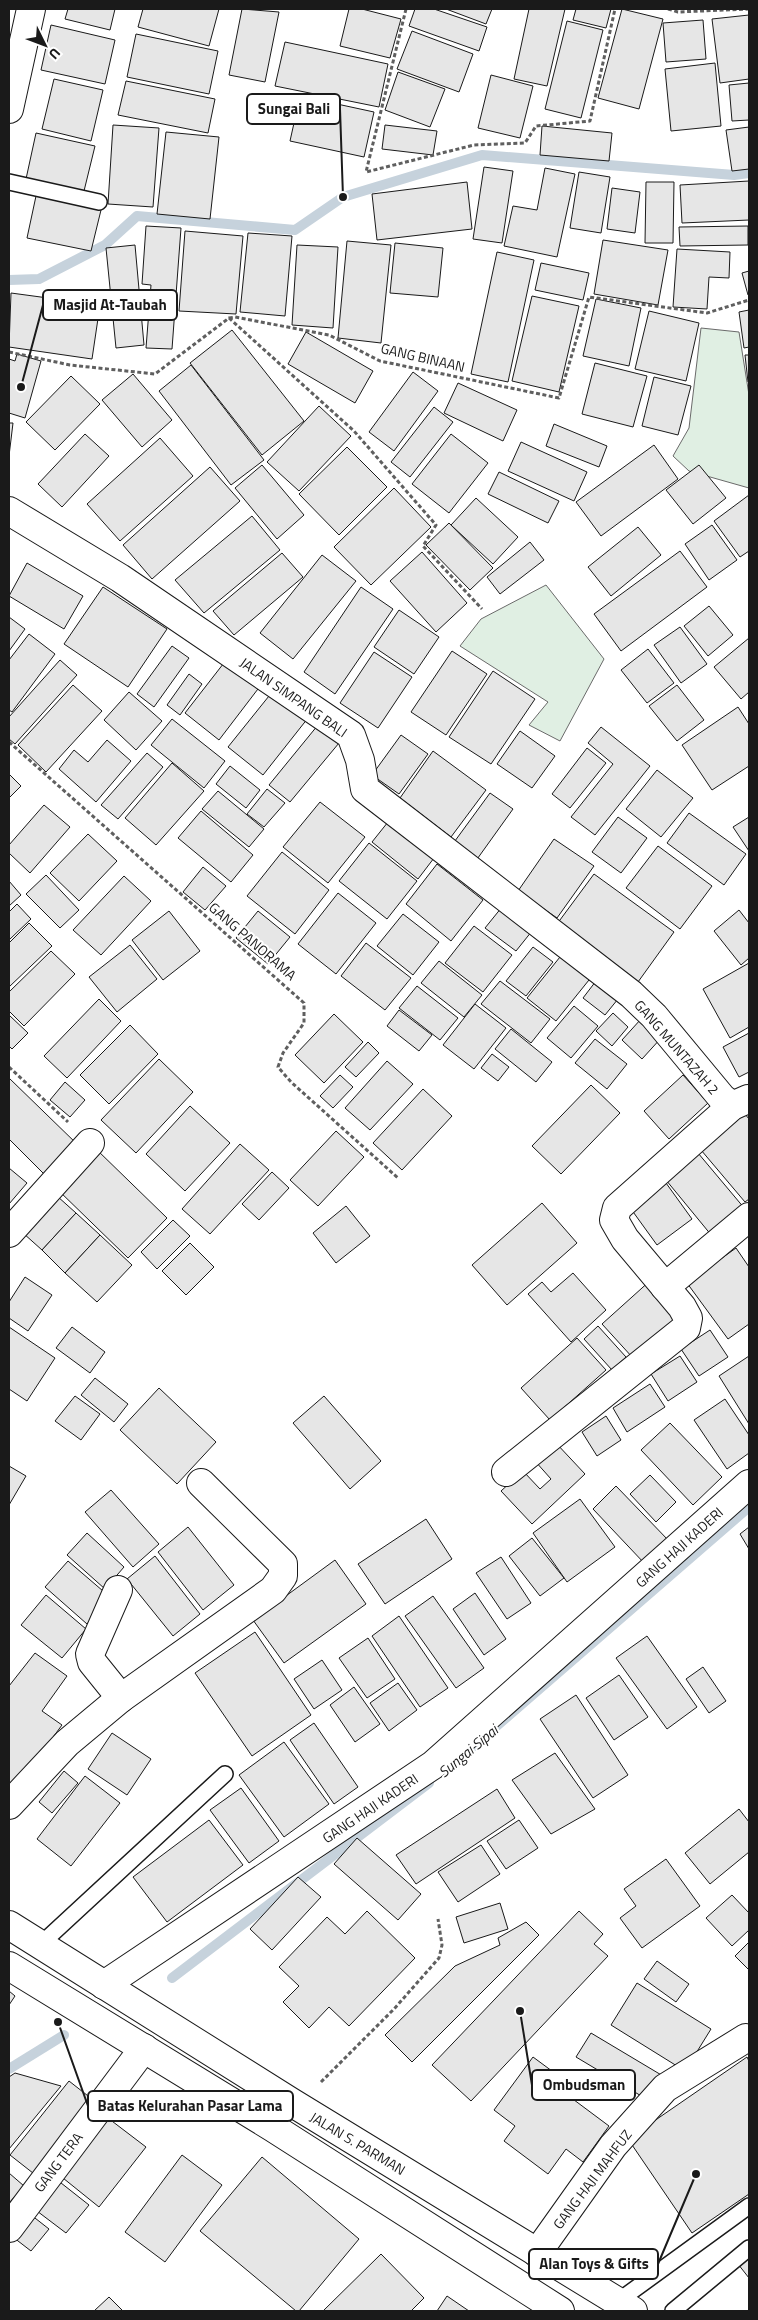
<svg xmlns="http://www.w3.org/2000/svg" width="758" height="2320" viewBox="0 0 758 2320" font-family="'Titillium Web',sans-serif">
  <rect width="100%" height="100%" fill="#fff"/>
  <g fill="#e0efe3" stroke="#6a6a6a">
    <polygon points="701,328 739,332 749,395 749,488 689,471 673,456 689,428"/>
    <polygon points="546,585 604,659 560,741 529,725 548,702 460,646 481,619"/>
  </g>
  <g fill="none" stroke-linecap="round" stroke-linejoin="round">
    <g stroke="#c6d2dc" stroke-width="10">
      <polyline points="9,280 39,279 105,245 137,216 295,230 343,197 482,155 734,175 749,173"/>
      <polyline points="446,1770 749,1507"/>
      <polyline points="172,1978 429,1783"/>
      <polyline points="9,2069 64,2035"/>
    </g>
  </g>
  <g fill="#e6e6e6" stroke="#1a1a1a">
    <polygon points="68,9 115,9 110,30 65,19"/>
    <polygon points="143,9 219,9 209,46 138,27"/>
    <polygon points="242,9 279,12 265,82 229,75"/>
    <polygon points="349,9 362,9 401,19 390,58 340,46"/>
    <polygon points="415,9 434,9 487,27 479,51 409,26"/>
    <polygon points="446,9 492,9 486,24"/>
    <polygon points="529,9 565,9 547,86 514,79"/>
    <polygon points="576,9 611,9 606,28 573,20"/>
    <polygon points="622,9 663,19 639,109 598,98"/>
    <polygon points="749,15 749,79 720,83 712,19"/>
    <polygon points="703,20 706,59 666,62 663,23"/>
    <polygon points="567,21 603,30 581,118 545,109"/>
    <polygon points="51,25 115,40 105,84 41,70"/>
    <polygon points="412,31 473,54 459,92 397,69"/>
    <polygon points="136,34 218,51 209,94 127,77"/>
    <polygon points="285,42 388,64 379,107 275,86"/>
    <polygon points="715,63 721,126 671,131 665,69"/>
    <polygon points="398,72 445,89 430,127 385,110"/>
    <polygon points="491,75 533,86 520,138 478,128"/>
    <polygon points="54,79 103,90 91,141 42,129"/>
    <polygon points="126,81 215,99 208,133 118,115"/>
    <polygon points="749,83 749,120 732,121 729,85"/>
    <polygon points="300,96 374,112 364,157 290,141"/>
    <polygon points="113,125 159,128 153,207 108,204"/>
    <polygon points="385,125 437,131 433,155 382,149"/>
    <polygon points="542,126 612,133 609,161 540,155"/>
    <polygon points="749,127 749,169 732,171 726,130"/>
    <polygon points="166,132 219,137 210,219 157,214"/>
    <polygon points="36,133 95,146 84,191 26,179"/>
    <polygon points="484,167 513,171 502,243 473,239"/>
    <polygon points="545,168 575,174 557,257 504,246 513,206 537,210"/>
    <polygon points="579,172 610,177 601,233 570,228"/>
    <polygon points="749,181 749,220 682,223 680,185"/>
    <polygon points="467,182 472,229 377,240 372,194"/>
    <polygon points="646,182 674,182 673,243 645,243"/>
    <polygon points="612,188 640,192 635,233 607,229"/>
    <polygon points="36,196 101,210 91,251 27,238"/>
    <polygon points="146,226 181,228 172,349 146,348 151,285 142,284"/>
    <polygon points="748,226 748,245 680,246 679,227"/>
    <polygon points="185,231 243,236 236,314 179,311"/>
    <polygon points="248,233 292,236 285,316 240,312"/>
    <polygon points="603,240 668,250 658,305 594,294"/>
    <polygon points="347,241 391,245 381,343 338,338"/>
    <polygon points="395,243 443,248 438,297 390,293"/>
    <polygon points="135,245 144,345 116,348 106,248"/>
    <polygon points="297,245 338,247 333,328 292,325"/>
    <polygon points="677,249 730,252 729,278 709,277 707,309 673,307"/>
    <polygon points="497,252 534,260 508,382 471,374"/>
    <polygon points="541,263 589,273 583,300 535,290"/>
    <polygon points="749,271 749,295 748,295 742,273"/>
    <polygon points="11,293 100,305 92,359 9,347"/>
    <polygon points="532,296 579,306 559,392 512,381"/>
    <polygon points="596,299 641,308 629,366 583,356"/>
    <polygon points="749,310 749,347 744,348 739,312"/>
    <polygon points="649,311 699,323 686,381 635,369"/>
    <polygon points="232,330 304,421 262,455 190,363"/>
    <polygon points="306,332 373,371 355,403 288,364"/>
    <polygon points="17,354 41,361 25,418 9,413 9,359 15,361"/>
    <polygon points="745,355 749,355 749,382 748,382"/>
    <polygon points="595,363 647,376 633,427 582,414"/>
    <polygon points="191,365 264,460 231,485 159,391"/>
    <polygon points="413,372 438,391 394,451 369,432"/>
    <polygon points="133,374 172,420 142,447 102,400"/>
    <polygon points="71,376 100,404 55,450 26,422"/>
    <polygon points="654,377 691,386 678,435 642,426"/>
    <polygon points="458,383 517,410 503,441 444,413"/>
    <polygon points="319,406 351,436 299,491 267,462"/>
    <polygon points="434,407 453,422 410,477 391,462"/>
    <polygon points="9,423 13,423 9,456"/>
    <polygon points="554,424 607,446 599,467 546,446"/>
    <polygon points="85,434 109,456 62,507 38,484"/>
    <polygon points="451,434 488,463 449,513 412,484"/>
    <polygon points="160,438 193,476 120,541 87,504"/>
    <polygon points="521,442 587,472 574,501 508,471"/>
    <polygon points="654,445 678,479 601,536 576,502"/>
    <polygon points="347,447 387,487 339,535 299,494"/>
    <polygon points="262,465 304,515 277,539 235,488"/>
    <polygon points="699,465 726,498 693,524 666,490"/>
    <polygon points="210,467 240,501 152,579 123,545"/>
    <polygon points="499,472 559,501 548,523 488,494"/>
    <polygon points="394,488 431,527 371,585 334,547"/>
    <polygon points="749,495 749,551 740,557 714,521"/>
    <polygon points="476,498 518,537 493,564 451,525"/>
    <polygon points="252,516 280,550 204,613 175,580"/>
    <polygon points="449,523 493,568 470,590 426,545"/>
    <polygon points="712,525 737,560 709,580 685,544"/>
    <polygon points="638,527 661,555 611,596 588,567"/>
    <polygon points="530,542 544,560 500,594 487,577"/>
    <polygon points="680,551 707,587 621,651 594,614"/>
    <polygon points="422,552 467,603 436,632 390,581"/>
    <polygon points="282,553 303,577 234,635 213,611"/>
    <polygon points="322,555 356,581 293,659 260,633"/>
    <polygon points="27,563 83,596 64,629 9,596"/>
    <polygon points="103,587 167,629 128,687 64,644"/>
    <polygon points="361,587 393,609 335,694 304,672"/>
    <polygon points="709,606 733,635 708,656 684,626"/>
    <polygon points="399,610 439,637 414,674 374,647"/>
    <polygon points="9,617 25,629 9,651"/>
    <polygon points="680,627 707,664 681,683 654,645"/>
    <polygon points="29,634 55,654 12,712 9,710 9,660"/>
    <polygon points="749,638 749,692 741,699 714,667"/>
    <polygon points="172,646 189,658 154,707 137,694"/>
    <polygon points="648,649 674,683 647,703 621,670"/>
    <polygon points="452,651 487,674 446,735 411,712"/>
    <polygon points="374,652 412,677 378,728 340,703"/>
    <polygon points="227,659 261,685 219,740 185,713"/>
    <polygon points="60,660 77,675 15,744 9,739 9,717"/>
    <polygon points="493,671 535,699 491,764 449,737"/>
    <polygon points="189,674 202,684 180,715 167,705"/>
    <polygon points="73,685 102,711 46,772 18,745"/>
    <polygon points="677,685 704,720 677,741 649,706"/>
    <polygon points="273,691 308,718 263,775 228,747"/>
    <polygon points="129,692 162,721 136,750 104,720"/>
    <polygon points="738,707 749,724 749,766 712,790 682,745"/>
    <polygon points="172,719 225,761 204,788 151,745"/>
    <polygon points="318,725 339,743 290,802 269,785"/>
    <polygon points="601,727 650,766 595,835 571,817 613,764 588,743"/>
    <polygon points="520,731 555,756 532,788 497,764"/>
    <polygon points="401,735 428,754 399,794 372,775"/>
    <polygon points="107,740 131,761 96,802 59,769 74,750 88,762"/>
    <polygon points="587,748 606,763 570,808 552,794"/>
    <polygon points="433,751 486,790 451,837 400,798"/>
    <polygon points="147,753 163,767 118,819 101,805"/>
    <polygon points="172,763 204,791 156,845 125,818"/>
    <polygon points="230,766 260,790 246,808 216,784"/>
    <polygon points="657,770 693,798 661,837 626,809"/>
    <polygon points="9,774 21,786 9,798"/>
    <polygon points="267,789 285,803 264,827 247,814"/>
    <polygon points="218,791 264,829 249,847 202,809"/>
    <polygon points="490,793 513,809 475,862 452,845"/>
    <polygon points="320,802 365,837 328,883 283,847"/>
    <polygon points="44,805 70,827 30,873 9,853 9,845"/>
    <polygon points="201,811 253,855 231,882 178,838"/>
    <polygon points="689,813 746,854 724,885 667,843"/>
    <polygon points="618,817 647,838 621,873 592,852"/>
    <polygon points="749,817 749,851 733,827"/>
    <polygon points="388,822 434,858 418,879 372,842"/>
    <polygon points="88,834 117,861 79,901 50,873"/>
    <polygon points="554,839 594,866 557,918 518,891"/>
    <polygon points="369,843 417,881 387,919 339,881"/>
    <polygon points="658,846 712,886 680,929 626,888"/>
    <polygon points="282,852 329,890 295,934 247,896"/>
    <polygon points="437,864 483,900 451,941 406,904"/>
    <polygon points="203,867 226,886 205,910 183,892"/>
    <polygon points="594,874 674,932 638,982 557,924"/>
    <polygon points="46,875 79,910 60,928 26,894"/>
    <polygon points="124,876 151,901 101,955 73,930"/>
    <polygon points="9,881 21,895 9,906"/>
    <polygon points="338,893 376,923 336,974 298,944"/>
    <polygon points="17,904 31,919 9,940 9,912"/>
    <polygon points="502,907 532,931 516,951 485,928"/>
    <polygon points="739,910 749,923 749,958 741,965 714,931"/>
    <polygon points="169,911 200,951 163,980 132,940"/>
    <polygon points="258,911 290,937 268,964 236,938"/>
    <polygon points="403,914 439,942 413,975 377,946"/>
    <polygon points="29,923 52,946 9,987 9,943"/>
    <polygon points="474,926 512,955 483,992 445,963"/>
    <polygon points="366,943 411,978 385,1010 341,976"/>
    <polygon points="130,945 157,979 117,1012 89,977"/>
    <polygon points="533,947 553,962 526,996 506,981"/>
    <polygon points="51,951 75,974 24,1026 9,1011 9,992"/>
    <polygon points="564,952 593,975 556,1021 527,998"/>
    <polygon points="439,961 482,995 464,1017 421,983"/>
    <polygon points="749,963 749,1027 730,1038 703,989"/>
    <polygon points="500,981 550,1019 531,1043 481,1004"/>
    <polygon points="596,981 618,999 605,1015 583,998"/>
    <polygon points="417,986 458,1018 440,1040 399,1008"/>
    <polygon points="99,999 121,1021 67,1078 44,1056"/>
    <polygon points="475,1004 506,1028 474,1069 443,1045"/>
    <polygon points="574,1006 598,1026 571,1058 547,1038"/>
    <polygon points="399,1010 432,1035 419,1051 387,1026"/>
    <polygon points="613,1013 628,1027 612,1046 596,1031"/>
    <polygon points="334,1014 363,1042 324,1083 295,1055"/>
    <polygon points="9,1015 28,1033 12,1049 9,1046"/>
    <polygon points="641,1019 662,1037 642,1059 622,1040"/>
    <polygon points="130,1025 158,1054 109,1104 80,1075"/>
    <polygon points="511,1029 552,1062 536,1082 495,1049"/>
    <polygon points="749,1033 749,1072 739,1077 723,1047"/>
    <polygon points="595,1039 627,1064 607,1089 575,1063"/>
    <polygon points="368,1042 379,1053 356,1077 345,1067"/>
    <polygon points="492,1054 509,1067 498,1081 481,1068"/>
    <polygon points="159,1059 193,1092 136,1153 101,1120"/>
    <polygon points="387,1061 413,1084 370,1130 345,1108"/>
    <polygon points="340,1075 353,1087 333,1108 320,1096"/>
    <polygon points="683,1075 708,1103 669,1139 644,1111"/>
    <polygon points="9,1078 79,1146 48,1178 9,1139"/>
    <polygon points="65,1082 85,1100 70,1117 50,1100"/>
    <polygon points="591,1085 620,1113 561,1174 532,1146"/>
    <polygon points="423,1089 452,1116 402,1170 373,1143"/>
    <polygon points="190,1106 230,1143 185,1191 146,1154"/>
    <polygon points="745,1114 749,1119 749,1199 745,1202 701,1150"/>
    <polygon points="336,1131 364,1157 318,1206 290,1180"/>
    <polygon points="240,1144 269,1170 210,1234 182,1209"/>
    <polygon points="95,1148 167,1218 128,1258 56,1188"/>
    <polygon points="698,1153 745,1209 712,1236 666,1180"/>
    <polygon points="9,1168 27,1183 9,1204"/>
    <polygon points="272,1172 289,1188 259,1220 242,1204"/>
    <polygon points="666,1183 692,1219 657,1245 631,1209"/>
    <polygon points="57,1196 76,1213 42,1250 23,1233"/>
    <polygon points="542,1203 577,1243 507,1305 472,1265"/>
    <polygon points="346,1206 370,1236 336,1263 313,1233"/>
    <polygon points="76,1213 100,1235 65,1273 42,1250"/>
    <polygon points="173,1220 190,1236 157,1269 141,1252"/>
    <polygon points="100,1235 132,1265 97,1302 65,1273"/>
    <polygon points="190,1243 214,1267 186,1295 162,1271"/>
    <polygon points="736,1248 749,1267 749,1324 728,1339 687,1283"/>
    <polygon points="573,1273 606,1310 571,1342 528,1294 542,1282 551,1292"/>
    <polygon points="25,1277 52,1295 28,1331 9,1318 9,1302"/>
    <polygon points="652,1279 683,1314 633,1358 602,1324"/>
    <polygon points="598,1326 626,1357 612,1370 584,1339"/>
    <polygon points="9,1327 55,1358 27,1401 9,1389"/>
    <polygon points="72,1327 105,1352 90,1373 56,1348"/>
    <polygon points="710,1330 728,1357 699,1376 681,1349"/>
    <polygon points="577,1338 606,1370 550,1420 521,1388"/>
    <polygon points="680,1356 697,1382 668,1401 651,1374"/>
    <polygon points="749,1356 749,1424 719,1376"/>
    <polygon points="95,1378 128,1404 114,1422 81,1395"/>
    <polygon points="650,1384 665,1407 627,1432 613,1408"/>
    <polygon points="159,1388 216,1442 177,1484 120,1430"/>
    <polygon points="75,1396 100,1414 81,1440 55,1421"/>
    <polygon points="324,1396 381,1461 350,1489 293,1423"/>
    <polygon points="725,1399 749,1435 749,1453 727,1469 694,1420"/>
    <polygon points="606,1416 621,1440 597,1456 582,1432"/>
    <polygon points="670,1423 722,1477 693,1505 641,1450"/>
    <polygon points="555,1442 585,1474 532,1524 501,1491 523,1471 540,1489 551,1479 535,1461"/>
    <polygon points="9,1466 26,1476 9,1505"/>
    <polygon points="650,1475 676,1502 656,1522 630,1494"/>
    <polygon points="616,1486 669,1541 645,1564 593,1509"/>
    <polygon points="111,1490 159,1544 133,1567 85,1512"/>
    <polygon points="580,1499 615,1547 567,1582 533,1533"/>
    <polygon points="426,1519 452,1559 385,1604 358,1564"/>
    <polygon points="188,1527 234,1585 203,1610 158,1552"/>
    <polygon points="749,1527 749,1549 740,1534"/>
    <polygon points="87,1533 124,1567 105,1589 67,1555"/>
    <polygon points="532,1538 564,1578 540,1596 509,1556"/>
    <polygon points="155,1556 200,1614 173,1636 127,1579"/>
    <polygon points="501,1557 531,1603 507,1619 476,1573"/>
    <polygon points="335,1560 366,1604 284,1663 253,1620"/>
    <polygon points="68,1561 110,1597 87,1624 45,1587"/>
    <polygon points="475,1593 506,1639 484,1655 453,1609"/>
    <polygon points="46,1595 86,1629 62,1658 21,1625"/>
    <polygon points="433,1596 484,1668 456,1688 405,1616"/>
    <polygon points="399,1616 448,1688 420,1707 372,1636"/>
    <polygon points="255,1632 311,1715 252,1756 195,1673"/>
    <polygon points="647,1636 697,1707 667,1729 616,1658"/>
    <polygon points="368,1638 395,1679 367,1698 339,1658"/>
    <polygon points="35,1653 67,1676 42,1711 62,1725 12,1793 9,1791 9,1686"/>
    <polygon points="322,1660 342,1690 314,1709 294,1679"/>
    <polygon points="703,1667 726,1701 709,1713 686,1679"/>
    <polygon points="619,1675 648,1717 614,1740 586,1698"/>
    <polygon points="398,1683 417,1710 389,1731 370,1703"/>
    <polygon points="354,1687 380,1724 355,1742 330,1705"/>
    <polygon points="576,1695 628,1775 593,1798 540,1719"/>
    <polygon points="314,1723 358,1787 334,1804 290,1740"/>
    <polygon points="112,1733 151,1759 127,1795 88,1769"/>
    <polygon points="284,1742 329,1804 284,1837 239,1775"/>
    <polygon points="555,1753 595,1809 551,1834 512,1780"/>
    <polygon points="64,1771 78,1783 52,1813 39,1802"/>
    <polygon points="85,1776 120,1803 71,1866 37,1839"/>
    <polygon points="241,1788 279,1841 249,1863 210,1810"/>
    <polygon points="497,1789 515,1818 416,1884 396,1855"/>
    <polygon points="739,1809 749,1822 749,1852 710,1884 685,1853"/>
    <polygon points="209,1820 243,1865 167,1922 133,1877"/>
    <polygon points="519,1820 538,1848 506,1869 487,1841"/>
    <polygon points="357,1838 421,1894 398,1920 334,1864"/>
    <polygon points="481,1845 500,1874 458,1902 438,1872"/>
    <polygon points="666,1859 700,1906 642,1948 620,1918 636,1906 624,1889"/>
    <polygon points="298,1877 321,1897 272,1950 250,1929"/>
    <polygon points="732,1895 749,1913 749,1930 732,1946 706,1918"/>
    <polygon points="500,1903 508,1929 464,1943 456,1917"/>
    <polygon points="367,1911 415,1958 349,2026 329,2007 309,2028 283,2002 299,1986 279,1967 327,1917 345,1934"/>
    <polygon points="579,1911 603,1934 594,1944 608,1956 471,2101 432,2065"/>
    <polygon points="526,1922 539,1935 412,2062 385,2035 455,1966 500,1945 498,1938"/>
    <polygon points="749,1942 749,1970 735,1956"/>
    <polygon points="657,1961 689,1984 676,2002 644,1979"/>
    <polygon points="637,1983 711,2029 685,2071 611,2025"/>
    <polygon points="9,1991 15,1996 9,2005"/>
    <polygon points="591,2033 663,2076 648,2100 576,2057"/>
    <polygon points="533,2057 556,2074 550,2082 609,2126 583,2162 566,2149 548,2174 504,2141 515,2126 494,2110"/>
    <polygon points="747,2057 749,2061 749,2194 692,2233 628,2139"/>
    <polygon points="15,2073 61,2086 9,2149 9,2077"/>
    <polygon points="69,2081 97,2103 38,2177 10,2155"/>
    <polygon points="104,2115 146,2147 99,2207 58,2174"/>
    <polygon points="182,2155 222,2185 165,2262 125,2232"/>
    <polygon points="262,2157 359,2239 299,2311 296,2311 200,2231"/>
    <polygon points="9,2173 24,2186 9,2203"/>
    <polygon points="56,2179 89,2205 66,2233 33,2208"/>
    <polygon points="26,2211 49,2229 31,2251 9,2234"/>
    <polygon points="381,2254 424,2298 411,2311 323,2311"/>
    <polygon points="749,2255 749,2278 738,2264"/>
    <polygon points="447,2296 469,2311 437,2311"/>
    <polygon points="109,2297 123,2311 94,2311"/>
  </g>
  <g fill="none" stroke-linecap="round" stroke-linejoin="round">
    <defs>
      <g id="lane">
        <polyline points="9,182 99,202"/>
        <polyline points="40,1945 225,1774"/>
        <polyline points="617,2302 749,2206"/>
        <polyline points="673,2311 749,2248"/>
      </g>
      <g id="street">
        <polyline points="9,511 120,578 351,735 360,760 365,789 631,994 654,1016 722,1098 732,1106"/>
        <polyline points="9,1233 90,1143"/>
        <polyline points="665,1287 749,1217"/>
        <polyline points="506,1472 686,1328 688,1318 682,1307 625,1239 614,1220 617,1208 732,1106 748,1099"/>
        <polyline points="118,1590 90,1654 92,1662 121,1698"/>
        <polyline points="9,1805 67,1743 121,1698 273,1590 283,1576 283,1564 201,1483"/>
        <polyline points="104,1985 433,1765 749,1484"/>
        <polyline points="9,2228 144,2048"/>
        <polyline points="537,2253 613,2146 665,2088 746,2038"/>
      </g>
      <polyline id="secondary" points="9,109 31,9"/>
      <g id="highway">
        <polyline points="9,1925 291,2102 633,2311"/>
        <polyline points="9,1966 272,2127 560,2311"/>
      </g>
    </defs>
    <use href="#lane" stroke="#1a1a1a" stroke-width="18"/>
    <use href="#street" stroke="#1a1a1a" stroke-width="30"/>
    <use href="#secondary" stroke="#1a1a1a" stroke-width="30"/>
    <use href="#highway" stroke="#1a1a1a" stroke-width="30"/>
    <g stroke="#5f5f5f" stroke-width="3" stroke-dasharray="4 2.5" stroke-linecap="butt">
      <polyline points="406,9 366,172 474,145 525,143 536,126 590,121 615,9"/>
      <polyline points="668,9 678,12 749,9"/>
      <polyline points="229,318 354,431 436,525 423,546 482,609"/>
      <polyline points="9,352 70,365 155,374 229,318 235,317 329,335 380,361 559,398 589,297 707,313 749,300"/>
      <polyline points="9,742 304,1003 304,1023 283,1053 278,1067 291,1082 398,1178"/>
      <polyline points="9,1067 68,1122"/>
      <polyline points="321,2082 394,2009 439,1958 442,1945 438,1919"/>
    </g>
    <use href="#lane" stroke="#fff" stroke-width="15"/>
    <use href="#street" stroke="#fff" stroke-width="28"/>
    <use href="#secondary" stroke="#fff" stroke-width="28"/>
    <use href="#highway" stroke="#fff" stroke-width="28"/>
  </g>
  <g text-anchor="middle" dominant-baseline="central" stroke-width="4" stroke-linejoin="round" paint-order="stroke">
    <g font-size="14" fill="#1a1a1a" stroke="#fff">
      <text transform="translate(423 357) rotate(13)">GANG BINAAN</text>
      <text transform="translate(294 697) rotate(35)">JALAN SIMPANG BALI</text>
      <text transform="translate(253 941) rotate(41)">GANG PANORAMA</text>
      <text transform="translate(677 1047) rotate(49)">GANG MUNTAZAH 2</text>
      <text transform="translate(679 1547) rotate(-42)">GANG HAJI KADERI</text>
      <text transform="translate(370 1808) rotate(-34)">GANG HAJI KADERI</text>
      <text transform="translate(358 2143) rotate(31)">JALAN S. PARMAN</text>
      <text transform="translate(58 2162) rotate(-53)">GANG TERA</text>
      <text transform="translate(592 2179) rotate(-53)">GANG HAJI MAHFUZ</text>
    </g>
    <g font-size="15" font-style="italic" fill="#1a1a1a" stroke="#fff">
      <text transform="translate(468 1751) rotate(-40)">Sungai Sipai</text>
    </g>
  </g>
  <path fill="none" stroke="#1a1a1a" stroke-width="2" d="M343 197L340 109M21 387L43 305M520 2011L532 2085M58 2022L88 2106M696 2174L658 2264"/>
  <g fill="#1a1a1a" stroke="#fff" stroke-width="2">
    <circle cx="343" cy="197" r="5"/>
    <circle cx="21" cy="387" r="5"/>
    <circle cx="520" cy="2011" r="5"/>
    <circle cx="58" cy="2022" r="5"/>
    <circle cx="696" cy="2174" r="5"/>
  </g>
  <g fill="#fff" stroke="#1a1a1a" stroke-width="2">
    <rect x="247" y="94" width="93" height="30" rx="5"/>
    <rect x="43" y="290" width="134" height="30" rx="5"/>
    <rect x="532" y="2070" width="103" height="30" rx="5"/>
    <rect x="88" y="2091" width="205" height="30" rx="5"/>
    <rect x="529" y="2249" width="129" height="30" rx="5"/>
  </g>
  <g font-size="15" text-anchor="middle" font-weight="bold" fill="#1a1a1a">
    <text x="294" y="114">Sungai Bali</text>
    <text x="110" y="310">Masjid At-Taubah</text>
    <text x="584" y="2090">Ombudsman</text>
    <text x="190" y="2111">Batas Kelurahan Pasar Lama</text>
    <text x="594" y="2269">Alan Toys &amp; Gifts</text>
  </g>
  <rect width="758" height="2320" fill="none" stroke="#1a1a1a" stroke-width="20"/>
  <g transform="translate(45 45) rotate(132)" stroke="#ffffff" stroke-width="4" paint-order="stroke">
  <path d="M0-4L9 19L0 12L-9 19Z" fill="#1a1a1a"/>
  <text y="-8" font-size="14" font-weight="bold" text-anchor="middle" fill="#1a1a1a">U</text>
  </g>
</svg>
